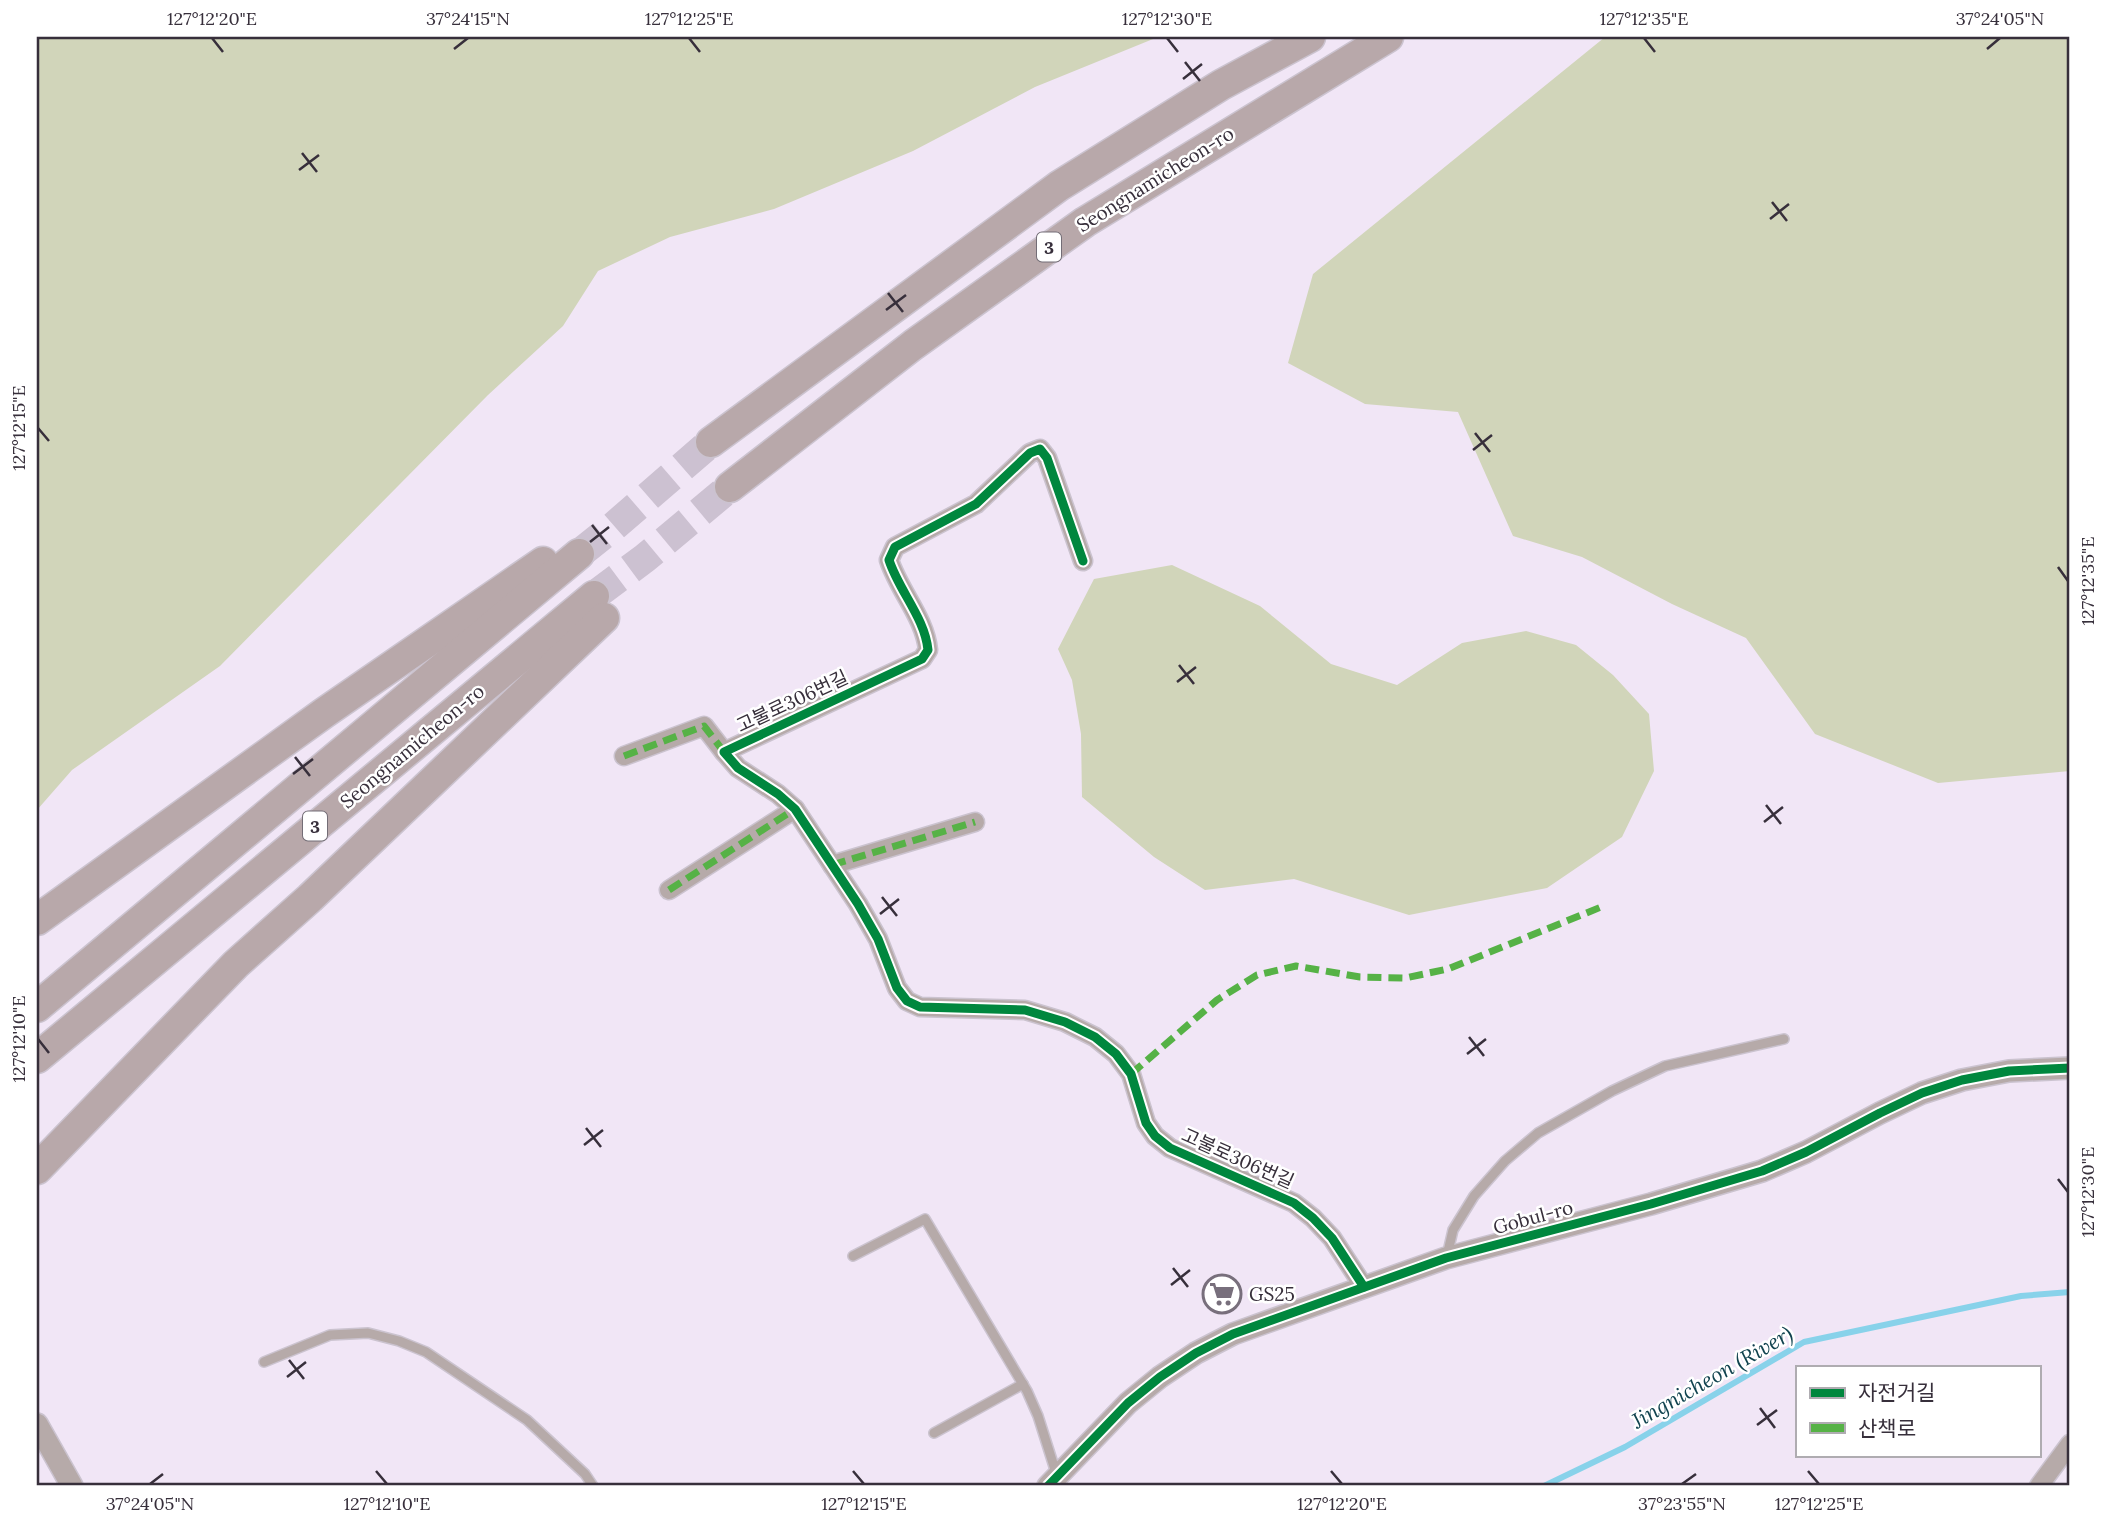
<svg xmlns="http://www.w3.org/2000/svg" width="2107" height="1523" viewBox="0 0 2107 1523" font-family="Lora,'Noto Sans KR',serif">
  <rect width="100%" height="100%" fill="#f1e6f6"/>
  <g fill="#d1d5ba">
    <polygon points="37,37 1158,37 1035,87 913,151 774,209 670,237 598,271 563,326 488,395 220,666 72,770 37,810"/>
    <polygon points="1605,37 2070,37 2070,771 1938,783 1815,734 1746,638 1672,604 1582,557 1513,536 1458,412 1365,404 1288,363 1313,274"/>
    <polygon points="1172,565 1260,606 1331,664 1397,685 1462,643 1526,631 1576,645 1613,675 1649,714 1654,771 1622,837 1547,888 1409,915 1294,879 1205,890 1154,857 1082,797 1081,734 1072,680 1058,649 1094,579"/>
  </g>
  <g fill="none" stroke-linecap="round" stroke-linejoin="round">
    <polyline stroke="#88d2ea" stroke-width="6" points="1544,1486 1625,1447 1804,1342 2021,1296 2070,1292"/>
    <g stroke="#ccc1d1" stroke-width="30" stroke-dasharray="30 15" stroke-linecap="butt">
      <polyline points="579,554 613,527 711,442"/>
      <polyline points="594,596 645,558 730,487"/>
    </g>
    <defs>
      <g id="service">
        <polyline points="853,1256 925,1219 1027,1391 1038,1416 1057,1476"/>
        <polyline points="1447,1256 1453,1230 1474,1196 1505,1161 1538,1133 1612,1091 1665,1066 1784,1039"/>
        <polyline points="264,1362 330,1335 368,1333 399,1341 426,1352 527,1420 585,1474 593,1486"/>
        <polyline points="934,1433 1023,1384"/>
      </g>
      <g id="minor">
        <path d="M 1083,561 L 1047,458 L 1040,449 L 1030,453 L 976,504 L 895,547 L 889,560 C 899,591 925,618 928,650 L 922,659 L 724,752 L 738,768 L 778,794 L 795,809 L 858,904 L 878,939 L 897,988 L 907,1001 L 920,1007 L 1025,1010 L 1065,1022 L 1095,1037 L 1116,1054 L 1131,1074 L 1146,1123 L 1155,1136 L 1170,1148 L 1294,1203 L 1313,1218 L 1332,1238 L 1364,1287"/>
        <polyline points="624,756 704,726 724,752"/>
        <polyline points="832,865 975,822"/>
        <polyline points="669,890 795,809"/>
        <polyline points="2039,1486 2070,1444"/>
      </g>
      <g id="tertiary">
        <polyline points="37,1424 72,1486"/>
        <polyline points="1048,1486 1128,1403 1160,1377 1196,1353 1233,1334 1446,1258 1651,1204 1762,1171 1806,1152 1880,1113 1922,1093 1962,1080 2009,1071 2070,1068"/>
      </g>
      <g id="trunk">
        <polyline points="711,442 1059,186 1221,85 1310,37"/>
        <polyline points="730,487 913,345 1085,222 1388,37"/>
        <polyline points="37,920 324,713 543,562"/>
        <polyline points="37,1007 579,554"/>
        <polyline points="37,1058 594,596"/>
        <polyline points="37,1169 236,964 310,898 604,618"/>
      </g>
    </defs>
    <use href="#service" stroke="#cbc3cf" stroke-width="12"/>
    <use href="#minor" stroke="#cbc3cf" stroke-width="21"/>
    <use href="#tertiary" stroke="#cbc3cf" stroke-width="24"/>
    <use href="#trunk" stroke="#cbc3cf" stroke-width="33"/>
    <use href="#service" stroke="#b6aaa9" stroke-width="9"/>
    <use href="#minor" stroke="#b6aaa9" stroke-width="18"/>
    <use href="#tertiary" stroke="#b6aaa9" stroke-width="21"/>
    <use href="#trunk" stroke="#b8a8aa" stroke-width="30"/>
    <g stroke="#56b246" stroke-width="7" stroke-dasharray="14 7" stroke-linecap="butt">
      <polyline points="624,756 704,726 724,752"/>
      <polyline points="832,865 975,822"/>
      <polyline points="669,890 795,809"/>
      <polyline points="1131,1074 1217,1000 1257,975 1296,966 1360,977 1405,978 1448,969 1606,905"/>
    </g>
    <defs>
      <g id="cycleway">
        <path d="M 1083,561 L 1047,458 L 1040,449 L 1030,453 L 976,504 L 895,547 L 889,560 C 899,591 925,618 928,650 L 922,659 L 724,752 L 738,768 L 778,794 L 795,809 L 858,904 L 878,939 L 897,988 L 907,1001 L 920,1007 L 1025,1010 L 1065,1022 L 1095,1037 L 1116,1054 L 1131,1074 L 1146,1123 L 1155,1136 L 1170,1148 L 1294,1203 L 1313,1218 L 1332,1238 L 1364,1287"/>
        <polyline points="1048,1486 1128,1403 1160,1377 1196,1353 1233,1334 1446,1258 1651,1204 1762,1171 1806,1152 1880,1113 1922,1093 1962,1080 2009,1071 2070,1068"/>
      </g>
    </defs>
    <use href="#cycleway" stroke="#fff" stroke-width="13"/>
    <use href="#cycleway" stroke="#00873e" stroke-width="9"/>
  </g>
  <path fill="none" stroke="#372f3b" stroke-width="2.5" d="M 212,38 L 223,52M 689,38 L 700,52M 1167,38 L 1178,52M 1644,38 L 1655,52M 454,49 L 468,38M 1987,49 L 2000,38M 1185,62 L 1200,81M 1183,79 L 1202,64M 302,153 L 317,172M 299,170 L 319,155M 1772,202 L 1787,221M 1770,219 L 1789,204M 888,293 L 903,312M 886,310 L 906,295M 38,428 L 49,441M 1475,433 L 1490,452M 1473,450 L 1492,435M 592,525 L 607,544M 590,542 L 609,527M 2058,567 L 2068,581M 1179,665 L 1194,684M 1177,682 L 1196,667M 295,757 L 310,776M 293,774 L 313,759M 1766,805 L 1781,824M 1764,822 L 1783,807M 882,897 L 897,916M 880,914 L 899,899M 1469,1037 L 1484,1056M 38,1039 L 49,1053M 1467,1054 L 1486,1039M 586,1128 L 601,1147M 584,1145 L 603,1130M 2058,1179 L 2068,1192M 1173,1268 L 1188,1287M 1171,1285 L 1190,1270M 289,1360 L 304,1379M 287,1377 L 306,1362M 1760,1408 L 1775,1428M 1757,1425 L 1777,1410M 376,1471 L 387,1484M 853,1471 L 864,1484M 1331,1471 L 1342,1484M 1808,1471 L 1819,1484M 150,1484 L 163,1474M 1682,1484 L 1696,1474"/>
  <defs>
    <symbol id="supermarket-ring" viewBox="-11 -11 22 22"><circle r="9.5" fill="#fff" stroke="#786f7c" stroke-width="1.5"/><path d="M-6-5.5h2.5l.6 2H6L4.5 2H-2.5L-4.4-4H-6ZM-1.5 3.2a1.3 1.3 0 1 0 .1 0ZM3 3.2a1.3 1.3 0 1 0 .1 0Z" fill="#786f7c"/></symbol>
  </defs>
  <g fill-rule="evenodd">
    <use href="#supermarket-ring" x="1200" y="1272" width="44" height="44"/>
  </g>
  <g text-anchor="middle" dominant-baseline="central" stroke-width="5" stroke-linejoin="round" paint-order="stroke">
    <g fill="#fff" stroke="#736d76" stroke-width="2">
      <rect x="1037" y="232.5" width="24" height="29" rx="5"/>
      <rect x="303" y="811.5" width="24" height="29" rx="5"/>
    </g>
    <g font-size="18" font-weight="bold" fill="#372f3b">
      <text x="1049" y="247">3</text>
      <text x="315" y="826">3</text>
    </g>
    <g font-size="19" fill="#372f3b" stroke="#fff">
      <text transform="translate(1155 179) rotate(-32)">Seongnamicheon-ro</text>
      <text transform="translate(792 701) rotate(-25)">고불로306번길</text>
      <text transform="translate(412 746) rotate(-40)">Seongnamicheon-ro</text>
      <text transform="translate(1238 1158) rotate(24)">고불로306번길</text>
      <text transform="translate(1533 1217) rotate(-15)">Gobul-ro</text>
    </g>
    <g font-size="19" fill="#372f3b" stroke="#fff" text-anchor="start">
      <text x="1249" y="1294">GS25</text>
    </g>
    <g font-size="21" font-style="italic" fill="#11434f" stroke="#fff">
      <text transform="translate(1712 1377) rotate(-30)">Jingnicheon (River)</text>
    </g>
  </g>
  <rect width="2107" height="1523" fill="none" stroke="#ffffff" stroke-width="77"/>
  <rect x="1796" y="1366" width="245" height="91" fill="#ffffff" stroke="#afacb1" stroke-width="2"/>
  <rect x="1810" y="1388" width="35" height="10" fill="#00873e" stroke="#afacb1" stroke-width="2"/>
  <text x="1858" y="1400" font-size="21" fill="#372f3b">자전거길</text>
  <rect x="1810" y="1423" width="35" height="10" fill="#56b246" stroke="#afacb1" stroke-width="2"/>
  <text x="1858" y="1436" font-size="21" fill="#372f3b">산책로</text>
  <rect x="38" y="38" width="2030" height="1446" fill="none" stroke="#372f3b" stroke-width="2.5"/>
  <g font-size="18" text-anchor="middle" fill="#372f3b">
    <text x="212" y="25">127°12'20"E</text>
    <text x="468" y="25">37°24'15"N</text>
    <text x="689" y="25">127°12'25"E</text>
    <text x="1167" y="25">127°12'30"E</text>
    <text x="1644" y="25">127°12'35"E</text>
    <text x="2000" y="25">37°24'05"N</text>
    <text transform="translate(19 428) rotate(-90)" y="6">127°12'15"E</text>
    <text transform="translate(2088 581) rotate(-90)" y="6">127°12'35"E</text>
    <text transform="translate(19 1039) rotate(-90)" y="6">127°12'10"E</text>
    <text transform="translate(2088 1192) rotate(-90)" y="6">127°12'30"E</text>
    <text x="150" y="1510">37°24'05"N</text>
    <text x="387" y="1510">127°12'10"E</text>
    <text x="864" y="1510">127°12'15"E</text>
    <text x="1342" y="1510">127°12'20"E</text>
    <text x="1682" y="1510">37°23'55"N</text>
    <text x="1819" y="1510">127°12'25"E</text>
  </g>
</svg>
